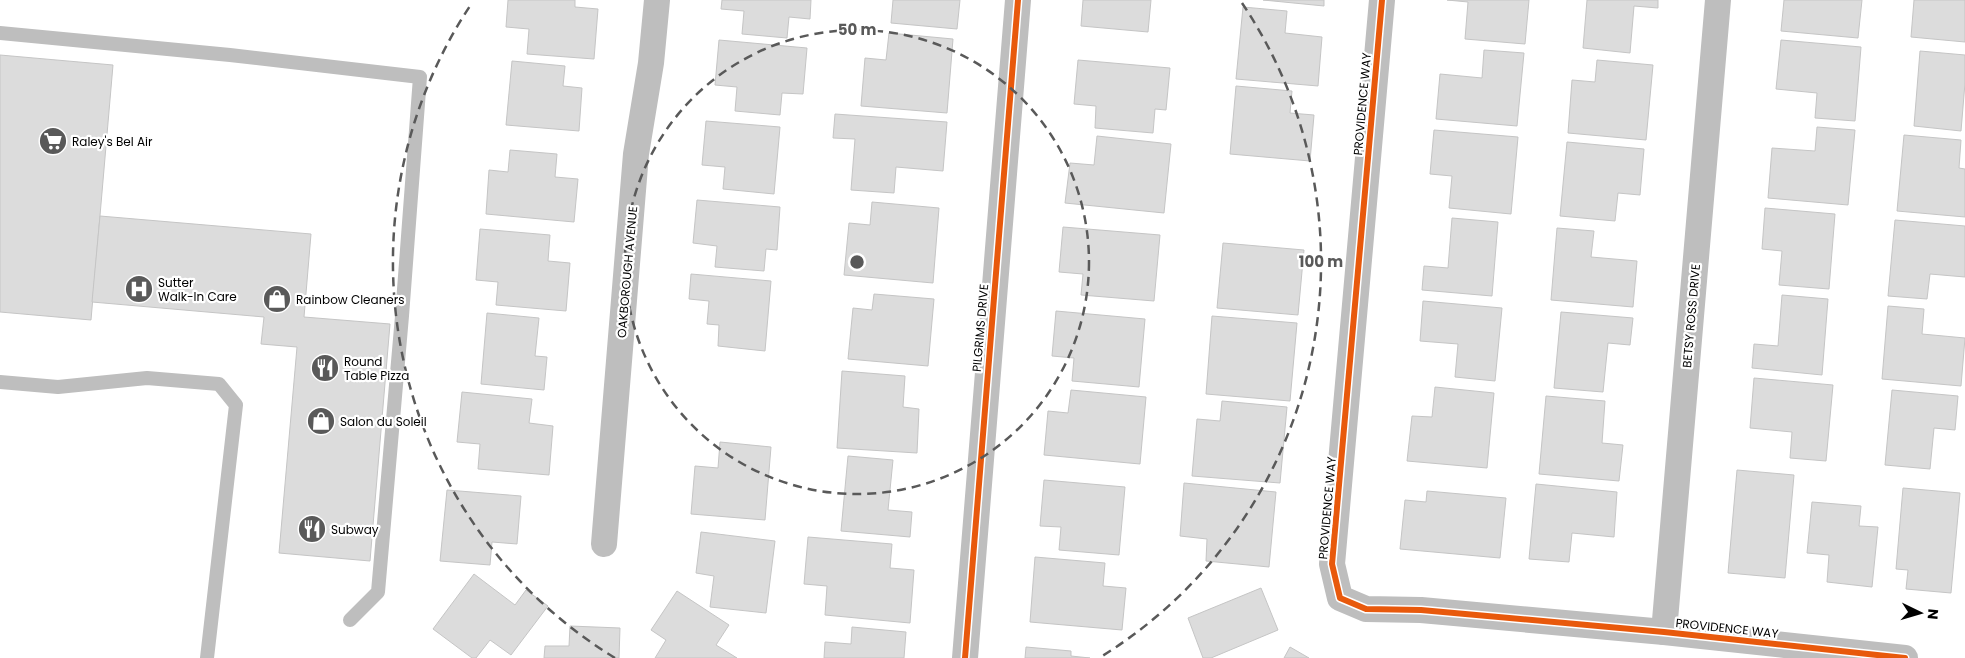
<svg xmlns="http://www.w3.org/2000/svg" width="1965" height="658" viewBox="0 0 1965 658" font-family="Poppins,sans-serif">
  <rect width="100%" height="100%" fill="#fff"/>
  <g fill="#dcdcdc" stroke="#c5c5c5">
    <polygon points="508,0 575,0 575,7 598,9 594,59 527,54 529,29 506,27"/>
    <polygon points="722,0 811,0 810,19 789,17 787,38 742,34 744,11 721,9"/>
    <polygon points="893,0 960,0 957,29 891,23"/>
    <polygon points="1083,0 1151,0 1148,32 1081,26"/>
    <polygon points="1263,0 1324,0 1324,6"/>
    <polygon points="1447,0 1529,0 1525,44 1465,39 1468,2"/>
    <polygon points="1587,0 1658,0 1658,8 1634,6 1630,53 1583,48"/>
    <polygon points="1784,0 1862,0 1858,38 1781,31"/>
    <polygon points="1914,0 1965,0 1965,42 1911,37"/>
    <polygon points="1243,7 1287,11 1285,33 1322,37 1318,86 1236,79"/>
    <polygon points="889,33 953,39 947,113 861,106 865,58 886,60"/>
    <polygon points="719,40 807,48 803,94 782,93 780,115 735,111 737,87 715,85"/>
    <polygon points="1781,40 1861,47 1855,121 1815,118 1817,93 1776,89"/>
    <polygon points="1484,50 1524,53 1517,126 1436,119 1440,74 1482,78"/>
    <polygon points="1920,51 1965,55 1965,83 1961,131 1914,126"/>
    <polygon points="0,55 113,65 91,320 0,312"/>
    <polygon points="1078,60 1170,68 1166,110 1155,109 1153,133 1095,128 1096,106 1074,104"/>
    <polygon points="1597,60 1653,65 1646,140 1568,133 1572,80 1595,82"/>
    <polygon points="512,61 565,66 563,86 582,88 579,131 506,125"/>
    <polygon points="1236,86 1292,91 1290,113 1314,115 1310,161 1230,154"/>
    <polygon points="835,114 947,122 943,171 896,167 894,193 851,190 855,139 833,138"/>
    <polygon points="706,121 780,127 774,194 723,189 725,167 702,165"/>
    <polygon points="1817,127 1855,130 1848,205 1768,198 1772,148 1815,151"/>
    <polygon points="1434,130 1518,137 1511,214 1449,208 1452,176 1430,174"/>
    <polygon points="1904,135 1961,140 1959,168 1965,169 1965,217 1897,211"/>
    <polygon points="1097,136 1171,144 1164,213 1065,203 1070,163 1094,165"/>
    <polygon points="1567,142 1644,149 1640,195 1618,193 1615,221 1560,216"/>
    <polygon points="510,150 557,154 555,177 578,179 574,222 486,214 489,170 508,172"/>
    <polygon points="697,200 780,207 777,250 766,249 764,271 715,267 717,246 693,243"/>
    <polygon points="872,202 939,208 933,283 844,275 849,223 870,225"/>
    <polygon points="1765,208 1835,214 1829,289 1779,285 1782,251 1762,249"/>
    <polygon points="100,216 311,234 304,317 390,324 370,561 279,553 297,347 261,344 264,317 92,302"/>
    <polygon points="1452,218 1498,222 1492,296 1422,290 1424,266 1448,268"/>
    <polygon points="1895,220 1965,226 1965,277 1930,274 1927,299 1888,296"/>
    <polygon points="1063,227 1160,235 1154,301 1081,295 1083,274 1059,272"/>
    <polygon points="1557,228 1594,231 1591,257 1637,261 1633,307 1551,300"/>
    <polygon points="480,229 550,235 548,261 570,263 566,311 496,305 498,282 476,280"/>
    <polygon points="1223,243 1304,250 1298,315 1217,308"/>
    <polygon points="691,274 771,281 765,351 718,346 719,325 707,324 709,301 689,299"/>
    <polygon points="874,294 934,299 928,366 848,359 853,308 872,310"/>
    <polygon points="1782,295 1828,299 1822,375 1752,368 1754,344 1778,346"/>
    <polygon points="1423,301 1502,308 1495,381 1455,377 1458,344 1420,341"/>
    <polygon points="1888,306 1924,309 1922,334 1965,338 1961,386 1882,379"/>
    <polygon points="1056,311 1145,319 1139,387 1072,381 1074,358 1052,356"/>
    <polygon points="1561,312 1633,318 1630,345 1608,343 1603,392 1554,388"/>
    <polygon points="487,313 539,318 535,356 547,357 544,390 481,384"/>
    <polygon points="1212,316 1297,323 1290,401 1206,394"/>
    <polygon points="842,371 905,376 903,407 919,409 917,453 837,448"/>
    <polygon points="1754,378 1833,385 1826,461 1790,458 1792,432 1750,428"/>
    <polygon points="1435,387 1494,393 1487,468 1407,461 1412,416 1432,417"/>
    <polygon points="1071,390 1146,397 1140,464 1044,455 1048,411 1068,413"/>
    <polygon points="1892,390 1958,396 1955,430 1934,428 1930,469 1885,465"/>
    <polygon points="462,392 532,399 529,423 553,426 549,475 478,469 480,444 457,442"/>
    <polygon points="1546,396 1605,401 1602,443 1623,445 1619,481 1539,474"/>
    <polygon points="1222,401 1287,407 1280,483 1192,476 1197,419 1220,421"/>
    <polygon points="720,442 771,447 765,520 691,514 695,466 718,468"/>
    <polygon points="848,456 893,460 888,510 912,512 910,537 841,531"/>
    <polygon points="1737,470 1794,475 1785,578 1728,573"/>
    <polygon points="1044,480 1125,487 1119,555 1059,550 1061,527 1040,526"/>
    <polygon points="1184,483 1276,492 1269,567 1206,561 1207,539 1180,536"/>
    <polygon points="1536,484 1617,492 1614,537 1572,533 1569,562 1529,559"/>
    <polygon points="1903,488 1960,493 1951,593 1906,589 1908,570 1896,569"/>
    <polygon points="447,490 521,496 517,544 492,542 490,565 440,561"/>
    <polygon points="1427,491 1506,498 1500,558 1400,549 1405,500 1426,502"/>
    <polygon points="1812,502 1861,506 1859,526 1878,527 1872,587 1827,582 1829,555 1807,553"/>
    <polygon points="701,532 775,541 766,613 710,607 714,576 696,573"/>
    <polygon points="808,537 892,544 890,568 914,570 910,623 825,615 827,586 804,584"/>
    <polygon points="1035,557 1105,563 1103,586 1126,588 1122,630 1030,622"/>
    <polygon points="474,574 515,605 526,590 548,606 511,655 490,640 476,658 472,658 433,629"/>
    <polygon points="1261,588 1278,630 1211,658 1203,658 1188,618"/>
    <polygon points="677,591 729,625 716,645 737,658 655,658 666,640 651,630"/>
    <polygon points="570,626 620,628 619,658 544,658 545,646 569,646"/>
    <polygon points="852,627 906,632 904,658 824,658 825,642 851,644"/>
    <polygon points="1026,647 1071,651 1071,656 1090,658 1025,658"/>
    <polygon points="1290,647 1309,658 1284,658"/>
  </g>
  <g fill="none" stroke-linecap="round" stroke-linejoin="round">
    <g stroke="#bebebe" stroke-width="14">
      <polyline points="0,33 230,55 420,77 402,316 378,592 350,620"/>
      <polyline points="0,382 58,387 147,378 219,384 236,405 207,658"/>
    </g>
    <g stroke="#bebebe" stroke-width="26">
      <polyline points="1382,0 1332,564 1340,598 1366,609 1421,610 1664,632 1905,658"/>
      <polyline points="604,544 636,154 651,63 657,0"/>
      <polyline points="1664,632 1718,0"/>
      <polyline points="965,658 1018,0"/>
    </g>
    <defs>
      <g id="cycleway">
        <polyline points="1382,0 1332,564 1340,598 1366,609 1421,610 1664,632 1905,658"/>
        <polyline points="965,658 1018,0"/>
      </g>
    </defs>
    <use href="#cycleway" stroke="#fff" stroke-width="9"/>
    <use href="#cycleway" stroke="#e8590c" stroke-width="6"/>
  </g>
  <g fill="none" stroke="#595959" stroke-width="2.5" stroke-dasharray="9 6">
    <circle cx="857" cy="262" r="232"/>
    <path d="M615 658A464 464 0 0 1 472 3M1242 3A464 464 0 0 1 1099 658"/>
  </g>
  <defs>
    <symbol id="supermarket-disc" viewBox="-11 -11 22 22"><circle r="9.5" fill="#595959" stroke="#fff"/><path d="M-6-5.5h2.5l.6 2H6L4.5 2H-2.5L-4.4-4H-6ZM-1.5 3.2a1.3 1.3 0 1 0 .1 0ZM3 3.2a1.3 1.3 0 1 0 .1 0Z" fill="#fff"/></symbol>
    <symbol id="hospital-disc" viewBox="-11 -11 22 22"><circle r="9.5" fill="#595959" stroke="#fff"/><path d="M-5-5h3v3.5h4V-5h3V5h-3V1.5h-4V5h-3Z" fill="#fff"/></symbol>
    <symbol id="shop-disc" viewBox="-11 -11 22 22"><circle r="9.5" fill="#595959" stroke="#fff"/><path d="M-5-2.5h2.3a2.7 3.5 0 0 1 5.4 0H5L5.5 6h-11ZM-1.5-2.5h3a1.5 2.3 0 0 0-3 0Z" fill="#fff"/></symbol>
    <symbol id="restaurant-disc" viewBox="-11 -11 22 22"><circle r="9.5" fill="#595959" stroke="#fff"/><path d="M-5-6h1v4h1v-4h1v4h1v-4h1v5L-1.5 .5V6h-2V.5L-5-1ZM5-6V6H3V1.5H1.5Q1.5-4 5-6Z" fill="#fff"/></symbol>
  </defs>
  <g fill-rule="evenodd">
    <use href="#supermarket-disc" x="37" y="125" width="32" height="32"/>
    <use href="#hospital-disc" x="123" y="273" width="32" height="32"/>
    <use href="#shop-disc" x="261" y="283" width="32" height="32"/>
    <use href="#restaurant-disc" x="309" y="352" width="32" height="32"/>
    <use href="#shop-disc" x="305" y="405" width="32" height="32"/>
    <use href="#restaurant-disc" x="296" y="513" width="32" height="32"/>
  </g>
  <g text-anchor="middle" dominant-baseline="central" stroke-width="4.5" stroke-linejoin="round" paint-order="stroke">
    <g font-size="12" fill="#000" stroke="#fff">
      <text transform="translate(1362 104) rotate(-85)">PROVIDENCE WAY</text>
      <text transform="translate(627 272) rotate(-85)">OAKBOROUGH AVENUE</text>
      <text transform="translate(1691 316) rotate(-85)">BETSY ROSS DRIVE</text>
      <text transform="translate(980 328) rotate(-85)">PILGRIMS DRIVE</text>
      <text transform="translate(1327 508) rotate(-85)">PROVIDENCE WAY</text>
      <text transform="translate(1727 628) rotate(6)">PROVIDENCE WAY</text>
    </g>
    <g font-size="12" fill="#000" stroke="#fff" text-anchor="start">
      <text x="72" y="141">Raley's Bel Air</text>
      <text x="158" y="282">Sutter<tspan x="158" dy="14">Walk-In Care</tspan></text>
      <text x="296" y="299">Rainbow Cleaners</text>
      <text x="344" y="361">Round<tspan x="344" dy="14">Table Pizza</tspan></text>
      <text x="340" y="421">Salon du Soleil</text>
      <text x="331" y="529">Subway</text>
    </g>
  </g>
  <circle cx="857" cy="262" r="8" fill="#595959" stroke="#fff" stroke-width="2.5"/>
  <g font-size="15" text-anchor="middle" font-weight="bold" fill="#595959" stroke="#fff" stroke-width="4.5" stroke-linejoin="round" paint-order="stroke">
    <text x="857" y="35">50 m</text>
    <text x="1321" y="267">100 m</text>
  </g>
  <g transform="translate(1920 613) rotate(95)" stroke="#ffffff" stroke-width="4" paint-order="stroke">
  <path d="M0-4L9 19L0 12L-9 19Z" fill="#000000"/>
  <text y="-8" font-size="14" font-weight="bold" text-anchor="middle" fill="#000000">N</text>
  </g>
</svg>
